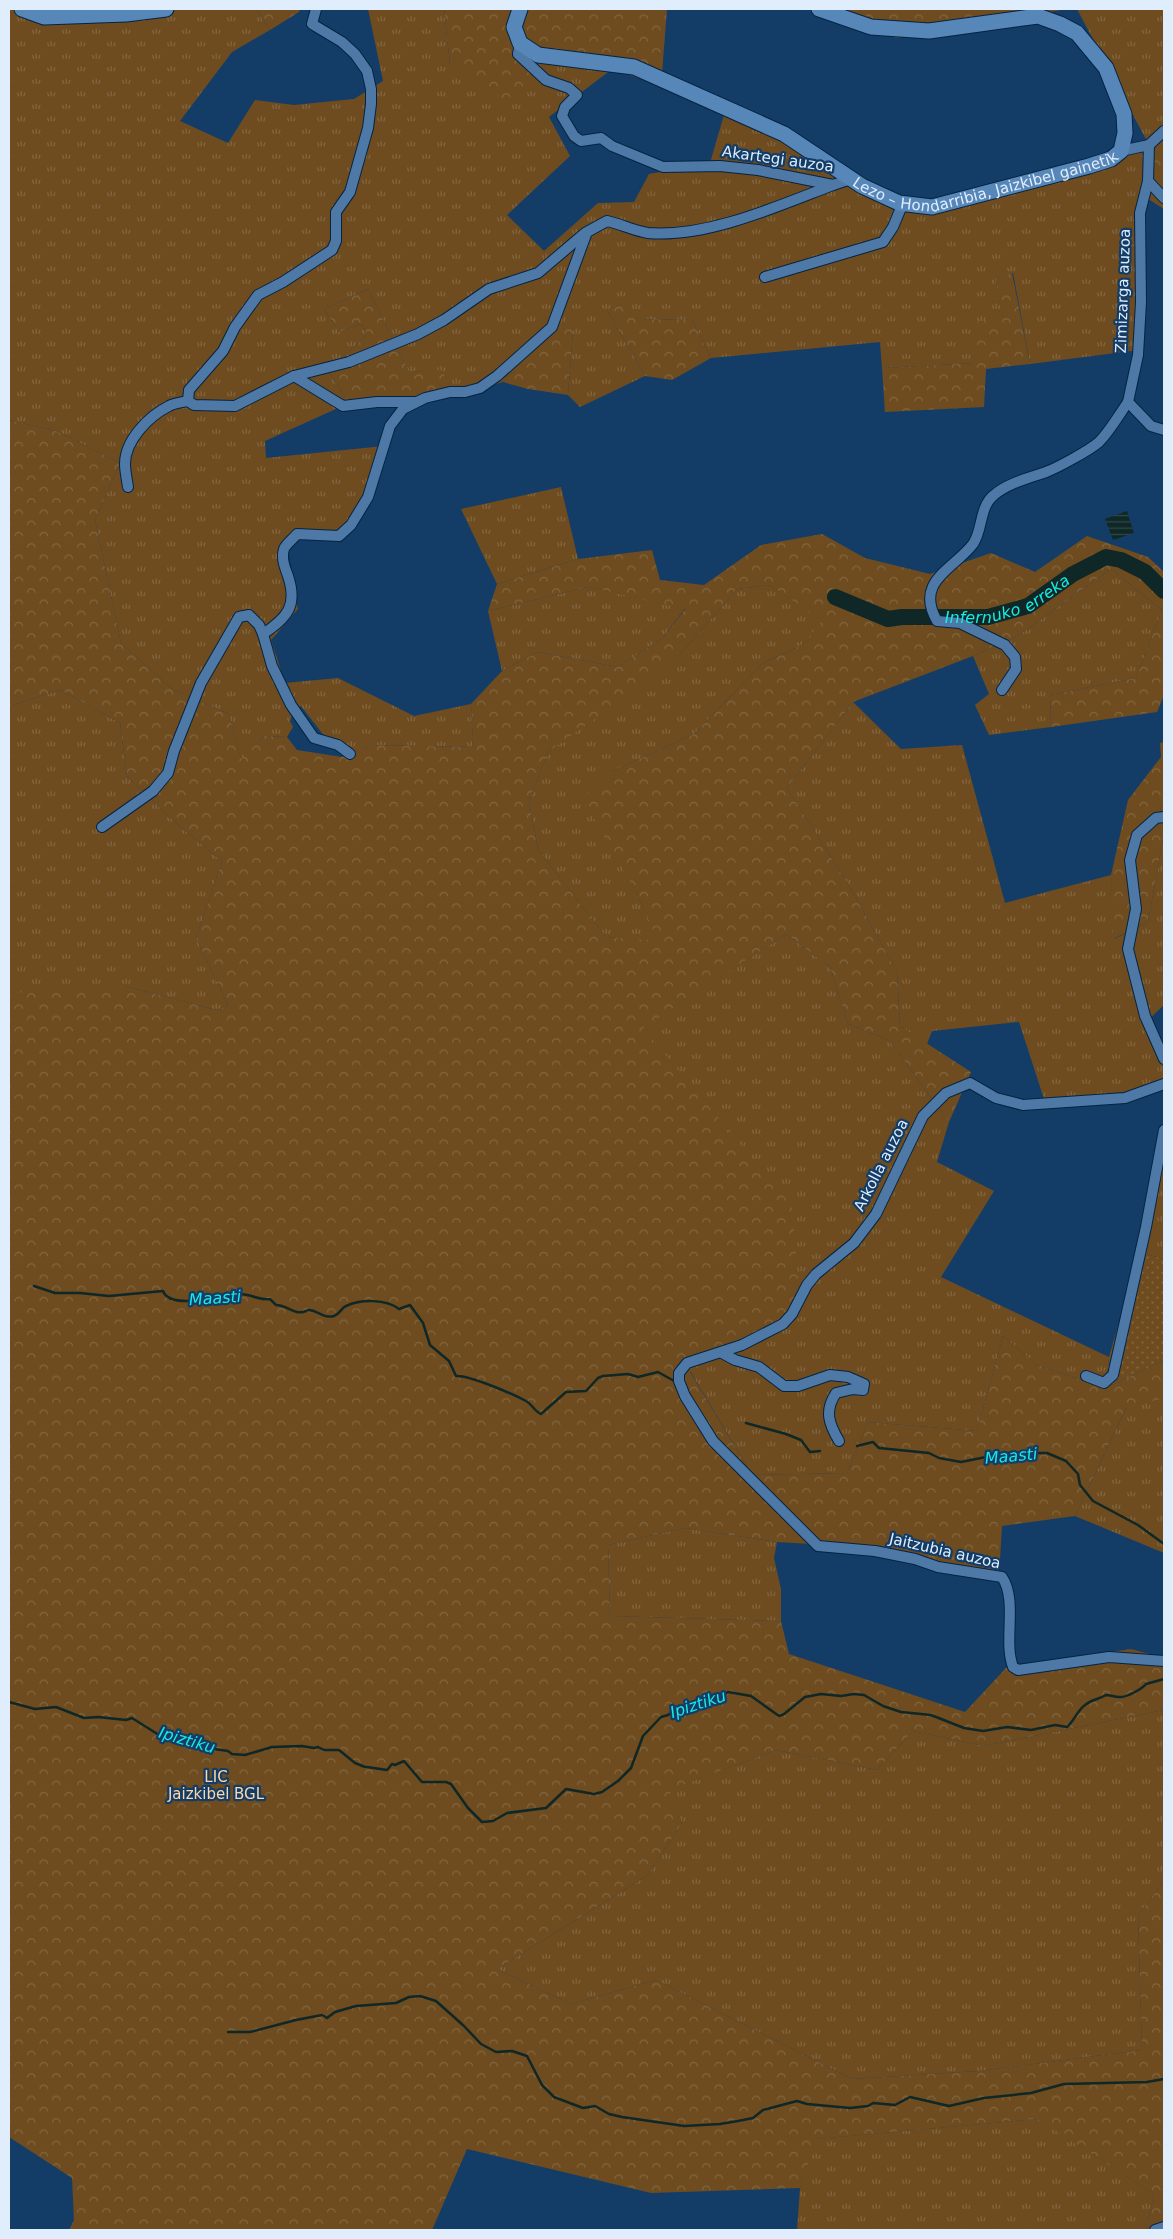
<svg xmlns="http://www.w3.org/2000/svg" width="1173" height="2239" viewBox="0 0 1173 2239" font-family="'DejaVu Sans',sans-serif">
  <defs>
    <pattern id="grass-tufts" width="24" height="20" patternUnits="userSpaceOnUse" patternTransform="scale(1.25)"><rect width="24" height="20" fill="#6e4c1f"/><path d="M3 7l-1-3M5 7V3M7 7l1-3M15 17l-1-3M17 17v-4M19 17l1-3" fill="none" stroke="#826640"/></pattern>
    <pattern id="forest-crowns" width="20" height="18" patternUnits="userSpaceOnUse" patternTransform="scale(1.25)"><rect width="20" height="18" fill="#6e4c1f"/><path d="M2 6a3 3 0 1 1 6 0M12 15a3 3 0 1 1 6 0" fill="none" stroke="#826640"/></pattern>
    <pattern id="garden-dots" width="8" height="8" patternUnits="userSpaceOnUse" patternTransform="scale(1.25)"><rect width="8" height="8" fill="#6e4c1f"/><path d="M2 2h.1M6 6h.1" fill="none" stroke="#826640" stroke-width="1.8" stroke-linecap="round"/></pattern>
    <pattern id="water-rules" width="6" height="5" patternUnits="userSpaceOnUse" patternTransform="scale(1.25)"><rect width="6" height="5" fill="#0f2726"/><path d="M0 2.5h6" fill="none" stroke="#324746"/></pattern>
  </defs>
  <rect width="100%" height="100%" fill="#133d67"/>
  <g fill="url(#grass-tufts)">
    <polygon points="9,9 50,11 51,9 256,9 270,30 232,52 180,121 228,143 255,100 294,105 354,99 383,81 368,9 444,9 450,64 566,60 612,69 549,117 570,156 507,215 544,251 598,203 634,202 649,174 710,163 726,108 913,209 1149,145 1077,9 1164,9 1164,118 1149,146 1139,350 1030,364 1013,273 996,280 1005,333 974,323 975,363 882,368 880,342 711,358 692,320 640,319 607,310 645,376 580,407 568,395 573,331 556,320 503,382 454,397 441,371 409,372 368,289 324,309 339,332 361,324 367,334 329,372 349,403 265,441 266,458 384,446 349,528 292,535 287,564 298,609 271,640 285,683 338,678 414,716 471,704 473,747 371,745 343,757 344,745 325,737 301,706 293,711 290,721 293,727 287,737 264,736 241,760 229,714 172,689 121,643 95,520 120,463 56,431 9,420"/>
    <polygon points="561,487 578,559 497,584 461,509"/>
    <polygon points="1111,569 1162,610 1136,678 1050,695 1051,727 989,735 975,705 989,694 973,656 1019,635"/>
    <polygon points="770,585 823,621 802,645 763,663 694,734 611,772 636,892 659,942 606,937 538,850 529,801 548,752 678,657 737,589"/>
    <polygon points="588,587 685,608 663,638 618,667 538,652 502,671 488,611"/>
    <polygon points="61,690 120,723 127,776 177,824 222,861 196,938 228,1005 217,1010 124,986 9,1067 9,706"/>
    <polygon points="853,702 901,749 962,745 1005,903 1111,875 1114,939 1148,922 1164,834 1160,807 1164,802 1164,1005 1143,1025 1164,1067 1164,1087 1045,1102 1019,1022 932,1031 927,1044 900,1026 897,972 851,889 787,788"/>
    <polygon points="786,934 830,967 848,1024 889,1040 949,1122 937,1162 994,1191 941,1277 1109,1357 1106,1388 1037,1365 1003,1336 977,1431 868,1422 847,1473 752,1475 690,1371 801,1316 642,1028"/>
    <polygon points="1164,1132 1164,1259 1139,1252"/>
    <polygon points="1164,1395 1164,1553 1075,1516 1128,1404"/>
    <polygon points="684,1528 777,1542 774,1558 781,1589 781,1621 610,1616 608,1545"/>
    <polygon points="1164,1710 1164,1881 1138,1915 1142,2050 978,2071 852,2079 656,1980 571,2004 497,1969 648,1875 682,1823 668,1790 776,1750 877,1770 913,1731 984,1746"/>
    <polygon points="1038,2119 1154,2194 1146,2230 797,2230 800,2188 816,2139"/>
  </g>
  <g fill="url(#forest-crowns)" fill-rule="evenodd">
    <polygon points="256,9 300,9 299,12 270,30"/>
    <polygon points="444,9 667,9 661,86 612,69 566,60 505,100 450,64"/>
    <polygon points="810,9 1067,9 897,38"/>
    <polygon points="1164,118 1164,209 1145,197 1149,145"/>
    <polygon points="1012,273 1030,364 986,369 984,407 885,412 882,368 974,363 974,323 989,319 1004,332 996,280"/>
    <polygon points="368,289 409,372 442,370 454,397 349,403 329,372 367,334 361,324 339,332 324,309"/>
    <polygon points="627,302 640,319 692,320 711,358 672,380 645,376 607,310"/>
    <polygon points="556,319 573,331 568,395 528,389 503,382"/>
    <path d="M 9,420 L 56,431 L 120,463 L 95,520 L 121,643 L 172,689 L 229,714 L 241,759 L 264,736 L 287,737 L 297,750 L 342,757 L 371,745 L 473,747 L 471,704 L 502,671 L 538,652 L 618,667 L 663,638 L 685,609 L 588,587 L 488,611 L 497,584 L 578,559 L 652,550 L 660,580 L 704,585 L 761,545 L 822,534 L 865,558 L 930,574 L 991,553 L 1035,572 L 1087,536 L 1148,557 L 1164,572 L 1164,695 L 1157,712 L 1051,727 L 1050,695 L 1136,678 L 1162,610 L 1111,569 L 1019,635 L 973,656 L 853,702 L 787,788 L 851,889 L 897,972 L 900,1026 L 971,1072 L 949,1122 L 889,1040 L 848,1024 L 830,967 L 786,934 L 643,1028 L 792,1206 L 801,1316 L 690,1372 L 752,1475 L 847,1473 L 868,1422 L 977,1431 L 1003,1336 L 1037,1365 L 1106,1388 L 1164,1360 L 1164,1398 L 1126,1408 L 1075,1516 L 1002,1526 L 999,1575 L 941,1564 L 895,1549 L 777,1542 L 684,1528 L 608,1545 L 610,1616 L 781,1621 L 789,1654 L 965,1712 L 1006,1668 L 1131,1649 L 1164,1658 L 1164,1710 L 984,1746 L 913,1731 L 877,1770 L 776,1750 L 669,1790 L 682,1823 L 648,1875 L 497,1969 L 571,2004 L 656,1980 L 852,2079 L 978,2071 L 1142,2050 L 1138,1915 L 1164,1881 L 1164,2230 L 1146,2230 L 1154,2194 L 1037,2119 L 817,2139 L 800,2188 L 651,2193 L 467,2149 L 432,2230 L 69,2230 L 74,2220 L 72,2178 L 9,2137 L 9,993 L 124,986 L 217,1010 L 228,1005 L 196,938 L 222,861 L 177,824 L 127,776 L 120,723 L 61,690 L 9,706 ZM 770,585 L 822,621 L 802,645 L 763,663 L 694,734 L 611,772 L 582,798 L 636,892 L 658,941 L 606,937 L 538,850 L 529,801 L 548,752 L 613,706 L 678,657 L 737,589 Z"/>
    <polygon points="1164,742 1164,802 1160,807 1164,834 1148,922 1113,939 1111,875 1128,800 1161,757 1160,743"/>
  </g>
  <polygon fill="url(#garden-dots)" points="1139,1252 1164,1259 1164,1360 1106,1388 1109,1357"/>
  <polygon fill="url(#water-rules)" points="1127,511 1134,533 1113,540 1105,519"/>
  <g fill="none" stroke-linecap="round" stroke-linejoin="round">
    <g stroke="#0f2726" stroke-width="2.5">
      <path d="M 34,1286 L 55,1293 L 80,1293 L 109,1296 L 163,1291 C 170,1311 224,1295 240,1294 C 251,1294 260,1301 270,1299 L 276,1305 C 288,1305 294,1316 306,1311"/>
      <path d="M 308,1310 C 318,1310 323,1319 334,1316 C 340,1314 341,1308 346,1306 C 361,1299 386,1299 399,1309 L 410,1305 L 423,1323 L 430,1345 L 449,1361 L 456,1376 C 469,1375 513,1394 526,1401 C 532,1404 534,1411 541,1414 L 566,1392 L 586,1391 L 598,1378 L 603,1376 L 628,1374 L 638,1377 L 658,1372 L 676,1382"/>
      <polyline points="746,1423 786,1434 801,1440 810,1452 820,1451"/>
      <polyline points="857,1446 873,1442 879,1448 929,1453 939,1458 961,1462 1006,1453 1047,1453 1066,1461 1078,1474 1080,1485 1093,1501 1138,1525 1164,1544"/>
      <polyline points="9,1702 35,1709 56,1707 84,1718 98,1717 126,1720 132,1718 159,1735 183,1736 214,1749 228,1751 232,1754 245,1755 272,1747 302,1746 314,1748 318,1747 324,1750 339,1750 355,1763 365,1767"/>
      <path d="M 367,1767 L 387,1770 L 392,1764 L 395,1765 L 404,1761 L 422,1782 L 446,1782 L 451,1784 L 468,1808 L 482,1822 L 493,1821 L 507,1813 L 546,1808 L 566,1789 L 594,1794 L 602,1792 L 618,1781 L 631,1768 L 643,1736 L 661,1717 L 668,1715 L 680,1707 L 709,1703 L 728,1692 L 751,1696 L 779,1716 L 784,1714 L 805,1697 L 821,1694 L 841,1696 L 854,1694 L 864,1695 L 883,1706 L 901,1712 L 931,1715 L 964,1728 L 983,1731 L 1007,1727 L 1031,1730 L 1055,1725 L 1067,1727 C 1074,1721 1077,1711 1085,1705 C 1092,1699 1100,1699 1106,1695 C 1110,1695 1115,1697 1119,1697 C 1126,1698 1142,1689 1146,1684 L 1164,1679"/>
      <polyline points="324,2016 327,2018 335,2012 356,2006 396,2003 409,1997 420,1996 436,2001 464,2026 481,2044 496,2052 512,2051 527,2056 542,2085 554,2097 583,2108 595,2106 609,2114 622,2117 684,2126 720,2124 738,2121 753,2118 763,2110 797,2101 807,2104 850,2108 868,2106 873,2103 895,2105 910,2097 949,2106 984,2098 1031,2093 1064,2084 1147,2082 1164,2079"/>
      <polyline points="228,2032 250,2032 296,2020 322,2015"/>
    </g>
    <path stroke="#0f2726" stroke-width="16" id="s1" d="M 835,597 L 888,619 L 902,617 L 988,617 L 1028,606 L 1073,574 L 1106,557 L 1121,560 L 1145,572 L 1164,591"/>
    <defs>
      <g id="street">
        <polyline points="520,43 518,54 546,80 569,88 577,95 565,107 562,116 574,136 581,141 601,138 612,146 663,167 720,166 758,170 833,185 851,179"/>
        <polyline points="1149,145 1164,131"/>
        <polyline points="1121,151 1149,145 1148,181 1140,213 1141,302 1138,355 1128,402 1151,426 1164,430"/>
        <polyline points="1148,181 1164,198"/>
        <polyline points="765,277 883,242 893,227 903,203"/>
        <polyline points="294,376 343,406 377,402 414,402"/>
        <polyline points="188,401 189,390 223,351 235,327 258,295 283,282 332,250 336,241 336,212 350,192 368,128 371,104 371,89 367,71 355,54 342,42 312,24 316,9"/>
        <polyline points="188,401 194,405 235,406 294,376 349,362 418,334 444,320 489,289 538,273 585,233"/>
        <path d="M 128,487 C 127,480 125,471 125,464 C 125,440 149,416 169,406 C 174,403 182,402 188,401"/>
        <path d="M 1002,690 L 1016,669 L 1015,657 L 1005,645 L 960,623 L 937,621 C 914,581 954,569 973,544 C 983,530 979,507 994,495 C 1008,483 1029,478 1046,472 C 1057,468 1090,450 1099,442 C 1110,431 1119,415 1128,402"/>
        <path d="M 350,754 L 338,745 L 314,738 L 291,705 L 272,666 L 263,634 C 287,618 298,606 288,576 C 285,568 281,558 284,549 C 286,544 294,538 297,534 L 339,536 L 351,525 L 368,497 L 390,426 L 403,409 L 425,398 L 450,392 L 465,392 L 480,388 L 497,376 L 552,327 L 587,232 L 607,221 C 621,224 634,231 648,233 C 707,238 778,206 833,185"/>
        <polyline points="1164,817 1156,818 1137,835 1130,860 1136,909 1128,949 1145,1016 1164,1059"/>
        <polyline points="102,827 153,791 168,773 174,751 201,683 239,617 249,615 259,625 263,634"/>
        <path d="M 1164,1084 L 1125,1098 L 1023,1105 L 996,1098 L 970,1083 L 946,1093 L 923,1116 L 876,1214 L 854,1243 L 816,1274 L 807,1285 L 792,1314 L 783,1324 L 742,1345 L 687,1363 L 679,1373 L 679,1381 L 685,1396 L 713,1441 L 818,1546 L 875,1551 L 915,1559 L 938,1567 L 1002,1577 C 1018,1601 1003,1641 1013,1667 L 1018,1670 L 1109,1657 L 1164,1661"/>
        <path d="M 722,1353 L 735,1360 L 759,1367 L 784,1386 L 798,1386 L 830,1375 L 848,1377 L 864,1384 L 863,1390 L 853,1389 L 836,1393 C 824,1411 829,1424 839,1441"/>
        <polyline points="1086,1376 1104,1383 1113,1375 1146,1227 1164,1130"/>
        <polyline points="1155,2230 1164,2227"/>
      </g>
      <g id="secondary">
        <polyline points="22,9 44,17 126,14 166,9"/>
        <path id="s2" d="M 520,9 L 514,27 L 520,43 L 538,55 L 634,67 L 784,134 L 862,186 L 899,203 L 932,207 L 1089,166 L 1111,159 L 1121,151 L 1125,133 L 1124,114 L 1106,68 L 1077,33 L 1060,24 L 1038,16 L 929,31 L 871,27 L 819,9"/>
      </g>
    </defs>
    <use href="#street" stroke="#042442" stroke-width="12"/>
    <use href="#secondary" stroke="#042442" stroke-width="17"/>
    <use href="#street" stroke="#4e79a6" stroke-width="10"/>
    <use href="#secondary" stroke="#5787b9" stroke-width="15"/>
  </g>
  <g text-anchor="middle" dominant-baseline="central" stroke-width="4.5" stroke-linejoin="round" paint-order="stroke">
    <g font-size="15" fill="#dfedfc" stroke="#133d67">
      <text transform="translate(778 159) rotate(8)">Akartegi auzoa</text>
      <text stroke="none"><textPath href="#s2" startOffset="541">Lezo – Hondarribia, Jaizkibel gainetik</textPath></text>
      <text transform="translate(1123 291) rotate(-88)">Zimizarga auzoa</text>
      <text transform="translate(881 1165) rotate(-63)">Arkolla auzoa</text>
      <text transform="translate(945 1551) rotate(13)">Jaitzubia auzoa</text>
    </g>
    <g font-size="15" fill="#fdd7aa" stroke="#133d67">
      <text x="216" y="1777">LIC<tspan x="216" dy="17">Jaizkibel BGL</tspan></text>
    </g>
    <g font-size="16" font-style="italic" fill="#19ebe5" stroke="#133d67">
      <text stroke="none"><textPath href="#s1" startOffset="181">Infernuko erreka</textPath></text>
      <text transform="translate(215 1298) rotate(-4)">Maasti</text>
      <text transform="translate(1011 1456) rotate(-5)">Maasti</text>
      <text transform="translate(698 1704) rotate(-18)">Ipiztiku</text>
      <text transform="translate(187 1740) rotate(16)">Ipiztiku</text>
    </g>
  </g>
  <rect width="1173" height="2239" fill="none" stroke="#dfedfc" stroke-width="20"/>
</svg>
